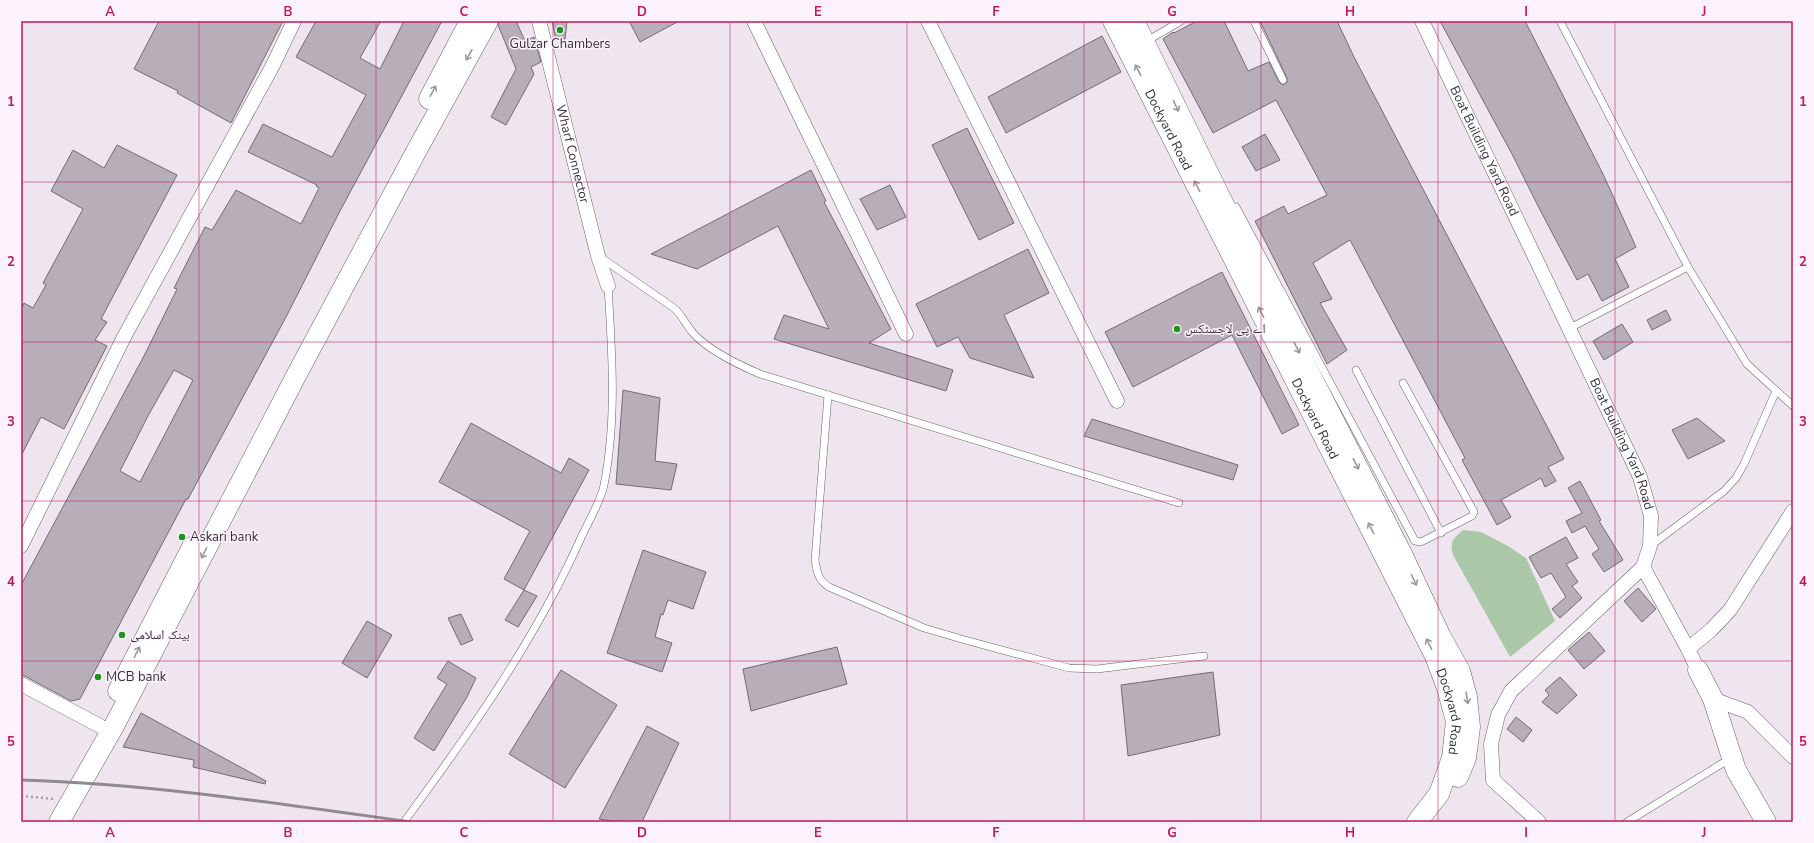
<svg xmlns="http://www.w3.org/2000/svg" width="1814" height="843" viewBox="0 0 1814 843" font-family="'Nunito Sans','Noto Naskh Arabic',sans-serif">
  <rect width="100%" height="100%" fill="#eee5ef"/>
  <path fill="#aac8a7" d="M 1463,530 L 1481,532 L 1508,546 L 1526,558 L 1555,621 L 1510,657 L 1453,555 C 1449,542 1454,538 1463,530 Z"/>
  <g fill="#b7aeb7" stroke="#746c74" fill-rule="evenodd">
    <polygon points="159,21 283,21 231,123 177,93 178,91 134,69"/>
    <path d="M 316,21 L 381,21 L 360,58 L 380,69 L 404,21 L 442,21 L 340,211 L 286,317 L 188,499 L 186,499 L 80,699 L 71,701 L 21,674 L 21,585 L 145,354 L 177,289 L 174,288 L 205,227 L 212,230 L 236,190 L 301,224 L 319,188 L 316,186 L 317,185 L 248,152 L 263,124 L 332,157 L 366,95 L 296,57 ZM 174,370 L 193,380 L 140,482 L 120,471 L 149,414 Z"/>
    <polygon points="499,21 516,21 525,41 534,37 541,62 531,67 534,74 506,125 491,117 516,69 498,25"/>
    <polygon points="552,21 567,21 565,39 556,40"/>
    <polygon points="629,21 679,21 640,42"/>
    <polygon points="1197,21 1224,21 1248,71 1269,62 1279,82 1283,85 1287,82 1287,78 1260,21 1337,21 1354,57 1564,459 1548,467 1556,481 1545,487 1541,478 1501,500 1511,517 1497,525 1462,460 1465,458 1350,240 1313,263 1332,299 1320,303 1347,350 1327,364 1255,221 1284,206 1288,214 1327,195 1276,100 1213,133 1163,39 1173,32 1174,33"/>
    <polygon points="1440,21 1525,21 1603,174 1636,247 1615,259 1629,287 1602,301 1588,274 1577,280 1538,206 1512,154"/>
    <polygon points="1102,36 1121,72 1006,133 988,97"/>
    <polygon points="967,128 1014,223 979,240 932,145"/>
    <polygon points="1265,134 1280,160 1256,171 1242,147"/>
    <polygon points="117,145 177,175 101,319 107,322 95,340 107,346 64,429 41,417 21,456 21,310 24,303 33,308 46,285 43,283 83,209 51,191 73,150 104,168"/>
    <polygon points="811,170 826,201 824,202 891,329 869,343 953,370 946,391 774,339 784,315 829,329 778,226 697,269 651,254"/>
    <polygon points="890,185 906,217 877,230 860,199"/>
    <polygon points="1028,249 1049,293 1004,315 1034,378 970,358 958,337 937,347 916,304"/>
    <polygon points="1222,272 1299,425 1282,434 1232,335 1133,387 1105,332"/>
    <polygon points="1666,310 1671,320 1652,330 1647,320"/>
    <polygon points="1622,324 1633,342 1604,360 1593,341"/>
    <polygon points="623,390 660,398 655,461 677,464 671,490 616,484"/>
    <polygon points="1697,418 1725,441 1688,459 1672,430"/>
    <polygon points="1092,419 1238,465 1233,480 1084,436"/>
    <polygon points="471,423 561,473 569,458 589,470 524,590 504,579 530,531 439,482"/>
    <polygon points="1580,481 1601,520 1599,521 1623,560 1604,572 1592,554 1599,549 1585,526 1572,533 1566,521 1582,513 1568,488"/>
    <polygon points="1566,537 1578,558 1566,564 1578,582 1572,586 1582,598 1560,618 1552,609 1566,597 1551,573 1541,578 1529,557"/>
    <polygon points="643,550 706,572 693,609 668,600 663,615 661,614 655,637 672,643 662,672 607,653"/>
    <polygon points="1638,588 1656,609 1642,622 1624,601"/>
    <polygon points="524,590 537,596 518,627 505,620"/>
    <polygon points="461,614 473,640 461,645 448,618"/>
    <polygon points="367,621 392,635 367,678 342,663"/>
    <polygon points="1589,632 1605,651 1584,669 1568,650"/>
    <polygon points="837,647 847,684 751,711 743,669"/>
    <polygon points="448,661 476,678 467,697 434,751 414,738 447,684 437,678"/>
    <polygon points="561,670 617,705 565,788 509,754"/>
    <polygon points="1213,672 1220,735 1128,756 1121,685"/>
    <polygon points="1560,677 1577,695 1557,714 1542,702 1549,695 1545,690"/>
    <polygon points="141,713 266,781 265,784 193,767 194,760 123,747"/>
    <polygon points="1516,717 1532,730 1523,742 1507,729"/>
    <polygon points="647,726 679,743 642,822 619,822 599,819"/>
  </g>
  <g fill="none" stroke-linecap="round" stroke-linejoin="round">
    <defs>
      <g id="lane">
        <polyline points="1254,21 1283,80"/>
        <polyline points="1560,21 1688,267 1747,364 1793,406"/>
        <polyline points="1145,42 1181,21"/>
        <polyline points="1236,207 1415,541 1421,542 1472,516 1474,512 1403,383"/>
        <path d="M 600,257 L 674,308 C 682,315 686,325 693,333 C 708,350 739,365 760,374 L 1179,503"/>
        <polyline points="1568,329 1688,267"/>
        <polyline points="1356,370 1441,533"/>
        <path d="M 828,395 L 815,560 C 817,572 818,580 829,587 L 924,628 L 965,640 L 1069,668 L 1097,669 L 1204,656"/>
        <polyline points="1650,546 1724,491 1736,478 1744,464 1776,391"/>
        <path d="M 404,822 C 470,732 534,642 580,540 C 586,526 602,499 604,485 C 617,420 612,352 608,286"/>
        <polyline points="1627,822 1731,758"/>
      </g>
      <g id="street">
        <path id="s1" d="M 539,21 L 598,256 L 608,286"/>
        <polyline points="754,21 906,334"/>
        <polyline points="928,21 1117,401"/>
        <path id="s2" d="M 1422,21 L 1640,477 L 1651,516 L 1650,546 L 1643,567 L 1511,691 L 1498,715 L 1491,744 L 1493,780 L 1539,822"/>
        <polyline points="21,546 124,337 273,65 294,21"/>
        <polyline points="1643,567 1688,649"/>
        <polyline points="1698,670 1688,649 1711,630 1730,610 1793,511"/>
        <polyline points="21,684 100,726"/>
        <polyline points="1713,699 1748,712 1793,757"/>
      </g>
      <g id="secondary">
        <path id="s3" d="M 1113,21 L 1435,656 L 1447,688 L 1456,721 L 1452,758 L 1439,794 L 1417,822"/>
        <polyline points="1134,21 1228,213 1402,554 1441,637 1460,671 1467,697 1470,727 1466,758 1458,777"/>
        <polyline points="429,99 470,21"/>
        <polyline points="1698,670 1713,699 1736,770 1766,822"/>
        <polyline points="118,691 192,547"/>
        <polyline points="59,822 114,726 298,372 418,148 488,21"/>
      </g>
    </defs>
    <use href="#lane" stroke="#686069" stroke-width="8"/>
    <use href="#street" stroke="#686069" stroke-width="15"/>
    <use href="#secondary" stroke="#686069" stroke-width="21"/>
    <polyline stroke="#a49da4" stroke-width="2.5" stroke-dasharray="2 3" stroke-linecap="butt" points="21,796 55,799"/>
    <use href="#lane" stroke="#fff" stroke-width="7"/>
    <use href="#street" stroke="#fff" stroke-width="14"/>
    <use href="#secondary" stroke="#fff" stroke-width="20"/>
    <path stroke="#8f8990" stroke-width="3" d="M 21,780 C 152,784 282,804 411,822"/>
  </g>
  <defs><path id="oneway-shaft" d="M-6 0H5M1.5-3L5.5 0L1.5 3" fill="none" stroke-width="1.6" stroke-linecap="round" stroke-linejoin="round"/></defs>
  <g stroke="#9a989a">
    <use href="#oneway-shaft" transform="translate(469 55) rotate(119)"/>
    <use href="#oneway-shaft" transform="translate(1138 70) rotate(-117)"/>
    <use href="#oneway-shaft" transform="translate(433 91) rotate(-62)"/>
    <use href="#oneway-shaft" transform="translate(1176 106) rotate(64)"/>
    <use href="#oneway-shaft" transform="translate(1197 186) rotate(-117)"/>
    <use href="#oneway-shaft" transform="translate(1261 312) rotate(-117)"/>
    <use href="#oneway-shaft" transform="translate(1297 348) rotate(63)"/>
    <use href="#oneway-shaft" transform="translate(1356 464) rotate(63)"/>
    <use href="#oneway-shaft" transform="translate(1371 528) rotate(-117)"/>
    <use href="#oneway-shaft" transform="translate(204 553) rotate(117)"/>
    <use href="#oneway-shaft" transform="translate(1414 580) rotate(64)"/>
    <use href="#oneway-shaft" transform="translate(1429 644) rotate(-116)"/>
    <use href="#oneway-shaft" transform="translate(137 652) rotate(-63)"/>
    <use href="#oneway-shaft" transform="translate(1467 698) rotate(81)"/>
  </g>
  <path fill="none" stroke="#c2185b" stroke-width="1" stroke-opacity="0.55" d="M 199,21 L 199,822M 376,21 L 376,822M 553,21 L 553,822M 730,21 L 730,822M 907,21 L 907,822M 1084,21 L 1084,822M 1261,21 L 1261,822M 1438,21 L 1438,822M 1615,21 L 1615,822M 21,182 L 1793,182M 21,342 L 1793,342M 21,501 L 1793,501M 21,661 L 1793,661"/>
  <g fill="#1f911c" stroke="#fbf2fc" stroke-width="1.5">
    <circle cx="560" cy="30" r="4"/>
    <circle cx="1177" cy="329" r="4"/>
    <circle cx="182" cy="537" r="4"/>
    <circle cx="122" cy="635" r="4"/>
    <circle cx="98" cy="677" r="4"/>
  </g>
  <g text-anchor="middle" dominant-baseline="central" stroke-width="3" stroke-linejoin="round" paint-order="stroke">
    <g font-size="13" fill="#363236" stroke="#fbf2fc" text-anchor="start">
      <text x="560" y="44" text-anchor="middle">Gulzar Chambers</text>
      <text x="1185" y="329">اے پی لاجسٹکس</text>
      <text x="190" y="537">Askari bank</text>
      <text x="130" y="635">بینک اسلامی</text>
      <text x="106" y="677">MCB bank</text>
    </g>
    <g font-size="13" fill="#363236" stroke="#fbf2fc">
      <text stroke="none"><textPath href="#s3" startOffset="122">Dockyard Road</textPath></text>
      <text stroke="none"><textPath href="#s2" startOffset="144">Boat Building Yard Road</textPath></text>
      <text stroke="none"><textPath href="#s1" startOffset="137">Wharf Connector</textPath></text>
      <text stroke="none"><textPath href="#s3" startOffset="446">Dockyard Road</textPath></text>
      <text stroke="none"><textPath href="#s2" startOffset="468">Boat Building Yard Road</textPath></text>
      <text stroke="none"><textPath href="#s3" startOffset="770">Dockyard Road</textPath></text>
    </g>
  </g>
  <rect width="1814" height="843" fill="none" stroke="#fbf2fc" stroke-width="44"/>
  <rect x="22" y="22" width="1770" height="799" fill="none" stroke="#c2185b" stroke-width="1.5"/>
  <g font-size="13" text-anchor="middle" font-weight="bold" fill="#c2185b">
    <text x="110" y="16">A</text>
    <text x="288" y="16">B</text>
    <text x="464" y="16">C</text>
    <text x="642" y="16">D</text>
    <text x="818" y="16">E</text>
    <text x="996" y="16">F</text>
    <text x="1172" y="16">G</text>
    <text x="1350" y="16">H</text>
    <text x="1526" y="16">I</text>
    <text x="1704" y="16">J</text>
    <text x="11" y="106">1</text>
    <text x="1803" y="106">1</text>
    <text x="11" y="266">2</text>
    <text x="1803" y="266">2</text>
    <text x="11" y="426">3</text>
    <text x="1803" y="426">3</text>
    <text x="11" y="586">4</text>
    <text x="1803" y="586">4</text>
    <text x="11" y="746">5</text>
    <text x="1803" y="746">5</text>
    <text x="110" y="837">A</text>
    <text x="288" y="837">B</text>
    <text x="464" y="837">C</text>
    <text x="642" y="837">D</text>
    <text x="818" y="837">E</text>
    <text x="996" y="837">F</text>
    <text x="1172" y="837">G</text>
    <text x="1350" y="837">H</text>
    <text x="1526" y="837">I</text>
    <text x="1704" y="837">J</text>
  </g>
</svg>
